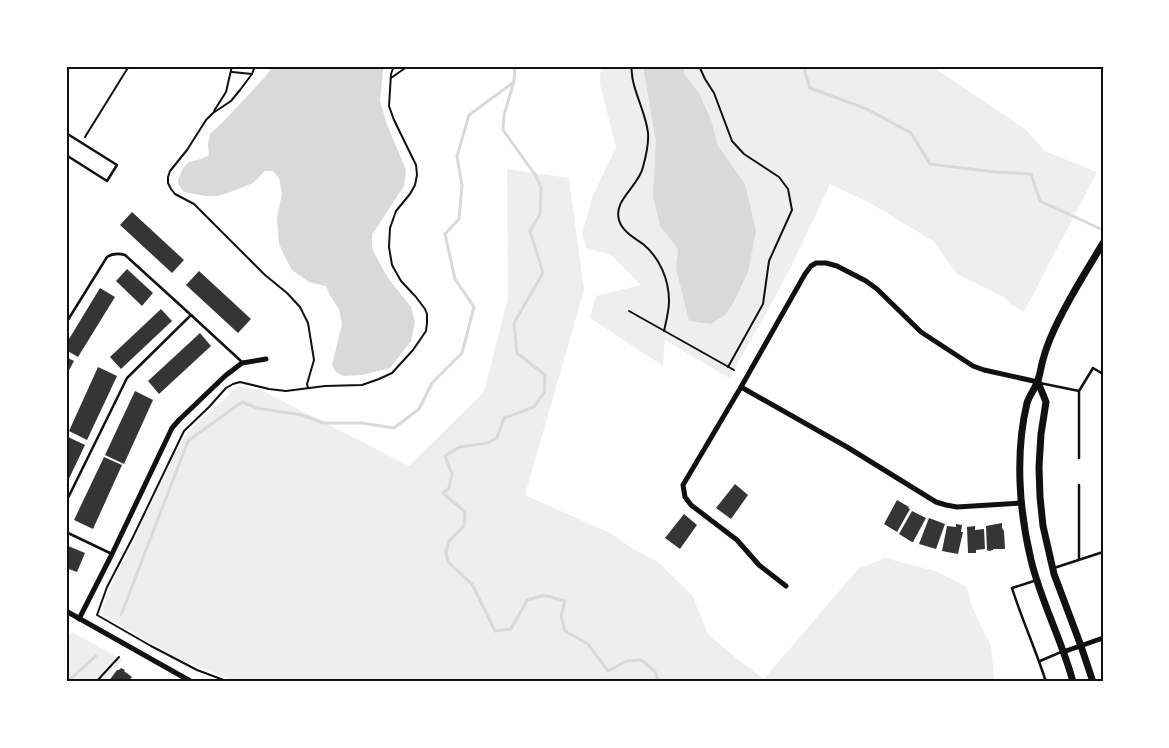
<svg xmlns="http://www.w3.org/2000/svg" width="1169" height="748" viewBox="0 0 1169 748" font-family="'DM Sans',sans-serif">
  <rect width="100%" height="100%" fill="#fff"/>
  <g fill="#eee">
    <polygon points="601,66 932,66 1026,130 1045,151 1097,172 1024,312 1010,304 1004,297 957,274 933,241 870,203 830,184 792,265 768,310 729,378 665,340 663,366 590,318 596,296 641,285 610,254 587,249 582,234 593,195 616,148 600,84"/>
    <polygon points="507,169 569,178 584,290 525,495 610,533 635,550 658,562 692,595 708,634 741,662 764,679 858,569 885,558 935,571 967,587 972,607 991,646 994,677 996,682 236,682 177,658 102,615 103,606 114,578 133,544 144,517 187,431 206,416 238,386 261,390 409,466 484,392 508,297"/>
    <polygon points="72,632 122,660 102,682 66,682 66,640"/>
  </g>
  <g fill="#d9d9d9">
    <polygon points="273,66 385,66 383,71 380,100 386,122 406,170 404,186 372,235 372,247 374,253 388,278 411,307 415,322 411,341 390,368 362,375 344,376 336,372 332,365 342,324 339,309 331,297 326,286 309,282 292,270 284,255 279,244 277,218 282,193 279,178 273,171 265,171 253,183 233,191 218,196 205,196 184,192 178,184 178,180 183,168 189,162 201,159 209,155 208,144 210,134 223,122 265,77"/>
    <polygon points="643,66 684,66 684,74 699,93 711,120 718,146 745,184 756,231 748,272 734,301 726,314 711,324 689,321 676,268 678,249 660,226 653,196 656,142"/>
  </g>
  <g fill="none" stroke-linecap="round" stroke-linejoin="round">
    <g stroke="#d9d9d9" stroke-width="3">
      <polyline points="515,66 514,81 504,115 503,130 536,176 541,187 540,214 530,231 543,273 514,323 517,353 545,375 544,393 534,407 504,418 497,438 487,443 460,447 445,456 452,474 449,488 443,493 465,512 464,526 449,541 446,552 448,562 472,584 495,631 511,629 527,600 544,595 565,601 561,616 565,631 588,644 608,671 626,661 641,660 655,671 658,682"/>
      <polyline points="803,66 810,88 867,109 911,133 930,164 995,172 1031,174 1040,201 1103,230"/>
      <polyline points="121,615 188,441 242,402 257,408 302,415 324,423 362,423 394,428 419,409 432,383 462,353 474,307 455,279 445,234 459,219 462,186 457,156 469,115 514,82"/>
      <polyline points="67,682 96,656"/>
    </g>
  </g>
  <g fill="#353535">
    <polygon points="132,212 184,260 172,273 120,225"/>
    <polygon points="127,269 153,293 142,306 116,281"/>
    <polygon points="199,271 251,319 238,333 186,285"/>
    <polygon points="100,288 115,297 78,357 66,350 66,344"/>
    <polygon points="161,309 172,321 121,369 110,357"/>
    <polygon points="200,333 211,346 159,394 148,381"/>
    <polygon points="66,357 74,361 66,376"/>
    <polygon points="98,367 117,376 87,440 69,431"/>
    <polygon points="135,391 153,400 124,464 105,455"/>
    <polygon points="66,436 85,445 66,485"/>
    <polygon points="104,457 122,465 93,529 74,520"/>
    <polygon points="735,484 748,495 731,519 716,508"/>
    <polygon points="897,500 909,507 908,508 910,509 897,532 884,524"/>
    <polygon points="912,511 926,518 913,542 912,542 899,534"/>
    <polygon points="684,514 697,525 680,549 665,538"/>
    <polygon points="929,518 945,524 936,549 919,544"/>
    <polygon points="1002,523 1002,528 1004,531 1005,549 993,549 993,550 989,551 987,550 986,526"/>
    <polygon points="956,524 962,525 961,532 963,532 958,554 942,551 947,526 956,527"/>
    <polygon points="975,526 975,530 984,529 985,549 976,550 976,553 968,553 967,527"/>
    <polygon points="66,545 85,553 77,572 66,568"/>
    <polygon points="121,668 125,670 124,671 132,677 128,682 108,682 117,670 119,670"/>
  </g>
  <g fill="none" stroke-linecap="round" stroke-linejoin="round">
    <g stroke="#111" stroke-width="2">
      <polyline points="255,66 252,74 240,90 231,101 213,113 206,120 187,150 170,171 168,177 168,183 171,189 175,194 194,204 265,275 287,293 300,307 308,323 314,360 307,384 308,388"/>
      <path d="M 631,66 C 632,71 632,77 633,81 C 637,99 646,115 648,133 C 649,144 646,156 643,167 C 639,186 613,200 619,220 C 622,231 634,238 643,244 C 660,258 669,280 669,301 C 669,311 666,322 664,331"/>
      <polyline points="699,66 705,79 714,93 732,141 744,154 779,177 788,189 792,210 769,261 763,304 728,367"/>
      <polyline points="232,72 252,74"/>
      <polyline points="391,78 408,66"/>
      <polyline points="214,111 226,92 232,66"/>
      <polyline points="85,137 129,66"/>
      <polyline points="629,311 734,370"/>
      <polyline points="96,682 119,657"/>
      <polyline points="229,682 197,670 151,646 97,615 107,587 133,537 184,431 209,407 226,388 233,384 240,382 269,389 286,391 325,386 362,385 379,379 392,373 413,350 426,331 427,323 427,314 425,309 416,297 401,281 392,265 389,247 390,228 396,211 410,194 415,185 417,175 416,165 394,120 389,106 391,74 394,66"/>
    </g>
    <g stroke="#111" stroke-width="2.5">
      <polyline points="66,133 117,165 107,181 66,155"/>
      <polyline points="191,315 242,362"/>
      <path d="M 66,323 L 107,257 C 113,253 118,253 125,255 L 191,315 L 127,378 L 66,502"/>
      <polyline points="1040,383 1079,391 1093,368 1103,374"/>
      <polyline points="1079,392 1079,458"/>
      <polyline points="66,532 112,554"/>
      <polyline points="1079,559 1079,485"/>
      <polyline points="1054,568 1103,552"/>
      <path d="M 1034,581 L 1012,588 C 1022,620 1036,650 1046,682"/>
      <polyline points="1040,661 1061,652"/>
    </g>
    <g stroke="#111" stroke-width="5">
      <polyline points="741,387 847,447 936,502 946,505 957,507 1022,503"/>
      <polyline points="786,586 759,565 737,540 691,505 685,497 683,485 741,387 805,274 811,266 816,263 826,263 837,266 866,281 877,289 921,332 973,366 984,370 1038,382"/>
      <polyline points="66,611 192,682"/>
      <polyline points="79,619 112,554 172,428 179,420 225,376 242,363 266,359"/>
      <polyline points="1063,652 1103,638"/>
    </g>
    <g stroke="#111" stroke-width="7">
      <polyline points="1038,382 1046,402 1041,434 1039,467 1040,497 1043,526 1054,574 1081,646 1093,682"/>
      <path d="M 1073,682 C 1062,640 1041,602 1031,560 C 1019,510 1015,453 1027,403 C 1029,396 1034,390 1037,383 C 1039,378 1040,373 1041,368 C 1043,358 1046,349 1050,339 C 1064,306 1084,275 1103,243"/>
    </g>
  </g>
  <rect width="1169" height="748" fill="none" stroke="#ffffff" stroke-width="135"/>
  <rect x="68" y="68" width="1034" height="612" fill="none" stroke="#111" stroke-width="2"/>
</svg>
